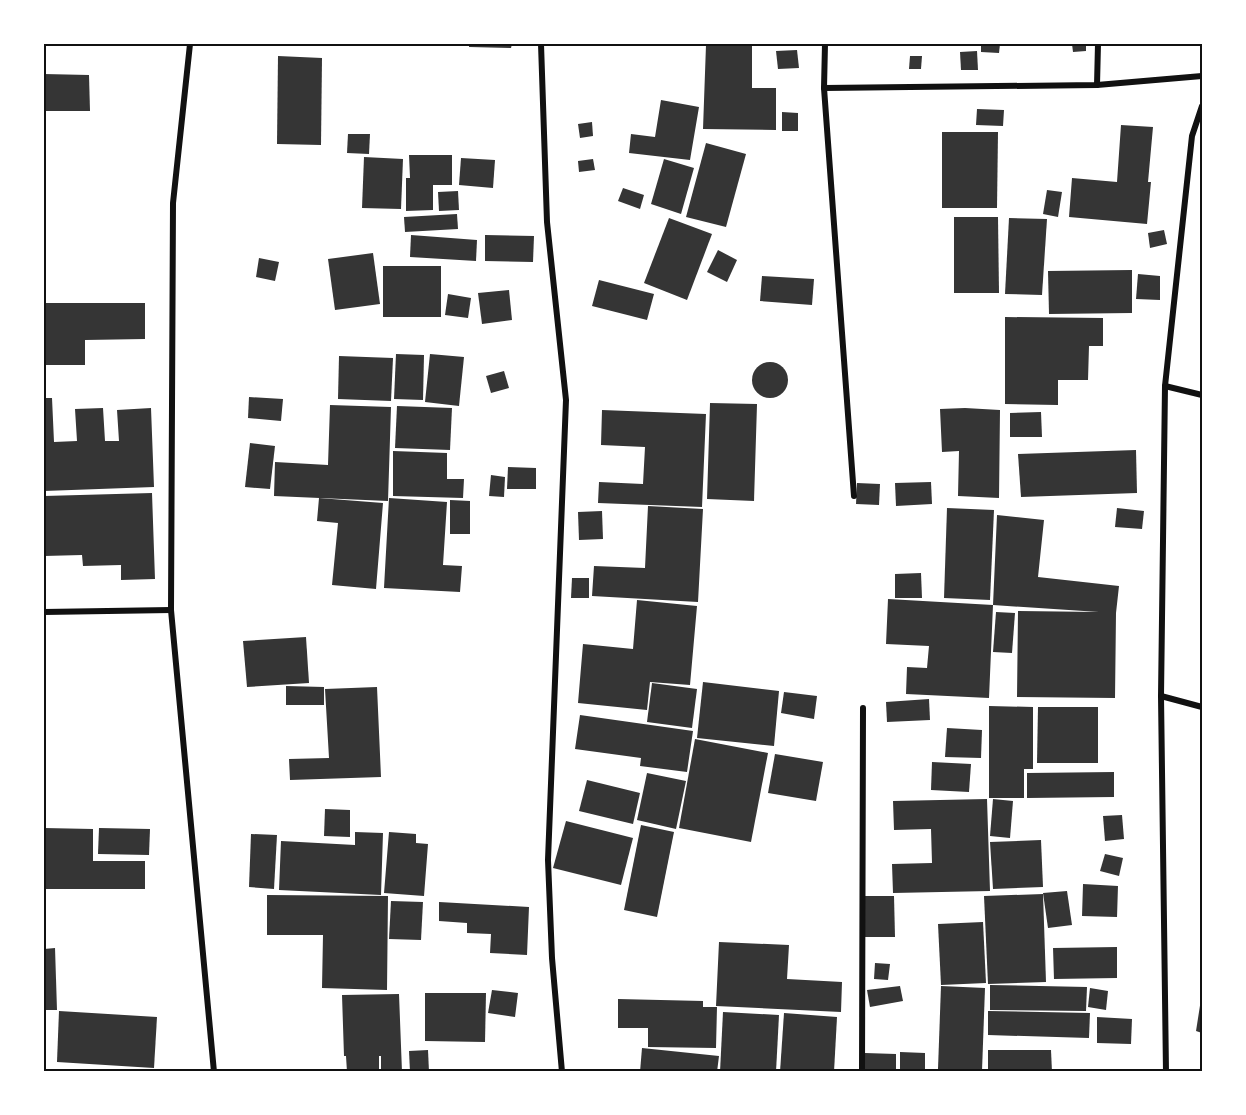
<svg xmlns="http://www.w3.org/2000/svg" width="1246" height="1115" viewBox="0 0 1246 1115" font-family="Jost,sans-serif">
  <rect width="100%" height="100%" fill="#fff"/>
  <g fill="#353535">
    <polygon points="469,44 512,44 511,48 469,47"/>
    <polygon points="981,44 1000,44 999,53 981,52"/>
    <polygon points="1072,44 1086,44 1086,51 1073,52"/>
    <polygon points="706,45 752,46 752,88 776,88 776,130 703,129"/>
    <polygon points="797,50 799,68 778,69 776,51"/>
    <polygon points="977,51 978,70 961,70 960,52"/>
    <polygon points="278,56 322,58 321,145 277,144"/>
    <polygon points="910,56 922,56 921,69 909,69"/>
    <polygon points="44,74 89,75 90,111 44,111"/>
    <polygon points="661,100 699,107 690,160 629,153 631,134 655,137"/>
    <polygon points="977,109 1004,110 1003,126 976,125"/>
    <polygon points="782,112 798,113 798,131 782,131"/>
    <polygon points="592,122 593,136 580,138 578,124"/>
    <polygon points="1121,125 1153,127 1148,182 1151,182 1147,224 1069,217 1072,178 1117,182"/>
    <polygon points="942,132 998,132 997,208 942,208"/>
    <polygon points="348,134 370,134 369,154 347,153"/>
    <polygon points="706,143 746,154 726,227 686,217"/>
    <polygon points="409,155 452,155 452,185 433,185 433,210 406,211 406,178 410,178"/>
    <polygon points="364,157 403,159 401,209 362,208"/>
    <polygon points="461,158 495,160 493,188 459,185"/>
    <polygon points="593,159 595,170 579,172 578,161"/>
    <polygon points="664,159 694,168 681,214 651,204"/>
    <polygon points="623,188 644,195 640,209 618,201"/>
    <polygon points="1047,190 1062,192 1058,217 1043,214"/>
    <polygon points="458,191 459,210 439,211 438,192"/>
    <polygon points="457,214 458,229 405,232 404,217"/>
    <polygon points="954,217 998,217 999,293 954,293"/>
    <polygon points="669,218 712,234 687,300 644,283"/>
    <polygon points="1009,218 1047,219 1042,295 1005,294"/>
    <polygon points="1164,230 1167,244 1150,248 1148,233"/>
    <polygon points="411,235 477,240 476,261 410,257"/>
    <polygon points="485,235 534,236 533,262 485,261"/>
    <polygon points="718,250 737,260 727,282 707,272"/>
    <polygon points="373,253 380,304 335,310 328,259"/>
    <polygon points="259,258 279,262 275,281 256,277"/>
    <rect x="383" y="266" width="58" height="51"/>
    <polygon points="1132,270 1132,313 1049,314 1048,271"/>
    <polygon points="1138,274 1160,276 1160,300 1136,299"/>
    <polygon points="762,276 814,279 812,305 760,301"/>
    <polygon points="599,280 654,294 647,320 592,306"/>
    <polygon points="509,290 512,320 482,324 478,293"/>
    <polygon points="448,294 471,298 468,318 445,315"/>
    <polygon points="44,303 145,303 145,339 85,340 85,365 44,365"/>
    <polygon points="1005,317 1103,318 1103,346 1089,346 1088,380 1058,380 1058,405 1005,404"/>
    <polygon points="396,354 424,355 423,400 394,399"/>
    <polygon points="430,354 464,357 459,406 425,402"/>
    <polygon points="339,356 393,358 391,401 338,399"/>
    <circle cx="770" cy="380" r="18"/>
    <polygon points="504,371 509,388 491,393 486,376"/>
    <polygon points="249,397 283,399 281,421 248,418"/>
    <polygon points="44,398 52,398 54,442 77,441 75,409 103,408 105,441 119,441 117,410 151,408 154,487 44,491"/>
    <polygon points="710,403 757,404 754,501 707,499"/>
    <polygon points="330,405 391,407 388,501 274,496 275,462 328,465"/>
    <polygon points="397,406 452,408 450,450 395,448"/>
    <polygon points="965,408 1000,410 999,498 958,496 959,451 942,452 940,409"/>
    <polygon points="602,410 706,414 702,507 598,503 599,482 643,484 645,447 601,445"/>
    <polygon points="1041,412 1042,437 1010,437 1010,413"/>
    <polygon points="250,443 275,446 270,489 245,487"/>
    <polygon points="1136,450 1137,493 1021,497 1018,454"/>
    <polygon points="393,451 447,453 447,479 464,479 463,498 393,496"/>
    <polygon points="508,467 536,468 536,489 507,489"/>
    <polygon points="491,475 505,477 504,497 489,496"/>
    <polygon points="931,482 932,504 896,506 895,483"/>
    <polygon points="857,483 880,484 879,505 856,504"/>
    <polygon points="152,493 155,579 121,580 121,565 83,566 82,555 44,556 44,496"/>
    <polygon points="319,498 383,503 376,589 332,585 338,523 317,521"/>
    <polygon points="389,498 447,502 443,565 462,566 460,592 384,588"/>
    <polygon points="450,500 470,501 470,534 450,534"/>
    <polygon points="648,506 703,509 698,602 592,596 594,566 645,568"/>
    <polygon points="947,508 994,510 990,600 944,598"/>
    <polygon points="1117,508 1144,511 1142,529 1115,527"/>
    <polygon points="602,511 603,539 579,540 578,512"/>
    <polygon points="997,515 1044,520 1038,577 1119,586 1116,613 1115,698 1017,697 1018,611 1099,612 993,605 989,698 906,694 907,667 927,668 929,646 886,644 888,599 993,605"/>
    <polygon points="921,573 922,598 895,598 895,574"/>
    <polygon points="572,578 589,578 589,598 571,598"/>
    <polygon points="637,600 697,606 690,685 650,682 647,710 578,703 583,644 633,649"/>
    <polygon points="996,612 1015,613 1012,653 993,652"/>
    <polygon points="306,637 309,683 247,687 243,641"/>
    <polygon points="703,682 779,691 774,746 697,738"/>
    <polygon points="652,683 697,689 692,728 647,722"/>
    <polygon points="286,686 324,687 324,705 286,705"/>
    <polygon points="377,687 381,777 290,780 289,759 329,758 325,689"/>
    <polygon points="784,692 817,696 814,719 781,713"/>
    <polygon points="929,699 930,720 887,722 886,702"/>
    <polygon points="989,706 1033,707 1033,769 1024,769 1024,798 989,798"/>
    <polygon points="1038,707 1098,707 1098,763 1037,763"/>
    <polygon points="580,715 693,731 687,772 640,766 641,758 575,749"/>
    <polygon points="947,728 982,730 981,758 945,757"/>
    <polygon points="695,739 768,753 751,842 679,828"/>
    <polygon points="775,754 823,762 816,801 768,793"/>
    <polygon points="932,762 971,764 969,792 931,790"/>
    <polygon points="1114,772 1114,797 1027,798 1027,773"/>
    <polygon points="647,773 686,781 676,829 637,820"/>
    <polygon points="587,780 640,793 633,824 579,811"/>
    <polygon points="987,799 990,891 893,893 892,864 932,863 931,829 894,830 893,801"/>
    <polygon points="993,799 1013,801 1010,838 990,836"/>
    <polygon points="325,809 350,810 350,837 324,836"/>
    <polygon points="1122,815 1124,839 1105,841 1103,816"/>
    <polygon points="566,821 633,838 621,885 553,868"/>
    <polygon points="641,825 674,832 657,917 624,910"/>
    <polygon points="44,828 93,829 93,861 145,861 145,889 44,889"/>
    <polygon points="99,828 150,829 149,855 98,854"/>
    <polygon points="355,832 383,833 381,895 279,890 281,841 355,845"/>
    <polygon points="389,832 416,834 416,843 428,844 424,896 384,893"/>
    <polygon points="251,834 277,835 274,889 249,887"/>
    <polygon points="1041,840 1043,887 993,889 990,842"/>
    <polygon points="1105,854 1123,858 1119,876 1100,871"/>
    <polygon points="1083,884 1118,886 1117,917 1082,916"/>
    <polygon points="1067,891 1072,925 1048,928 1043,893"/>
    <polygon points="1043,894 1046,982 988,984 984,896"/>
    <polygon points="267,895 388,896 387,990 322,988 323,935 267,935"/>
    <polygon points="865,896 894,896 895,937 865,937"/>
    <polygon points="391,901 423,902 421,940 389,939"/>
    <polygon points="439,902 529,907 527,955 490,953 491,934 467,933 467,923 439,921"/>
    <polygon points="983,922 986,983 941,985 938,924"/>
    <polygon points="719,942 789,945 787,979 842,982 841,1012 716,1006"/>
    <polygon points="1117,947 1117,978 1054,979 1053,948"/>
    <polygon points="55,948 57,1010 44,1010 44,949"/>
    <polygon points="875,963 890,964 888,980 874,979"/>
    <polygon points="990,985 1087,987 1086,1011 990,1010"/>
    <polygon points="900,986 903,1001 870,1007 867,990"/>
    <polygon points="941,986 985,988 982,1071 938,1069"/>
    <polygon points="1090,988 1108,991 1106,1010 1088,1007"/>
    <polygon points="492,990 518,993 515,1017 488,1013"/>
    <polygon points="425,993 486,993 485,1042 425,1041"/>
    <polygon points="399,994 402,1072 381,1072 381,1056 379,1056 379,1072 347,1072 346,1056 344,1056 342,995"/>
    <polygon points="618,999 703,1001 703,1007 717,1007 716,1048 648,1047 648,1028 618,1028"/>
    <polygon points="1201,999 1202,999 1202,1033 1196,1031"/>
    <polygon points="59,1011 157,1017 154,1068 57,1062"/>
    <polygon points="988,1011 1090,1013 1089,1038 988,1035"/>
    <polygon points="723,1012 779,1015 776,1072 720,1072"/>
    <polygon points="784,1013 837,1017 834,1072 780,1072"/>
    <polygon points="1097,1017 1132,1019 1131,1044 1097,1043"/>
    <polygon points="642,1048 719,1056 717,1072 640,1072"/>
    <polygon points="428,1050 429,1072 410,1072 409,1051"/>
    <polygon points="988,1050 1051,1050 1052,1072 988,1072"/>
    <polygon points="900,1052 925,1053 925,1072 900,1072"/>
    <polygon points="865,1053 896,1054 896,1072 864,1072"/>
  </g>
  <g fill="none" stroke-linecap="round" stroke-linejoin="round">
    <g stroke="#111" stroke-width="6">
      <polyline points="190,44 173,203 171,610 214,1072"/>
      <polyline points="541,44 547,222 566,400 548,860 552,958 562,1072"/>
      <polyline points="825,44 824,88 854,496"/>
      <polyline points="1097,85 1098,44"/>
      <polyline points="824,88 1097,85 1202,76"/>
      <polyline points="1165,386 1202,395"/>
      <polyline points="44,612 171,610"/>
      <polyline points="1161,696 1202,707"/>
      <polyline points="862,1072 863,708"/>
      <polyline points="1166,1072 1161,696 1165,386 1192,136 1202,106"/>
    </g>
  </g>
  <rect width="1246" height="1115" fill="none" stroke="#ffffff" stroke-width="90"/>
  <rect x="45" y="45" width="1156" height="1025" fill="none" stroke="#111" stroke-width="2"/>
</svg>
